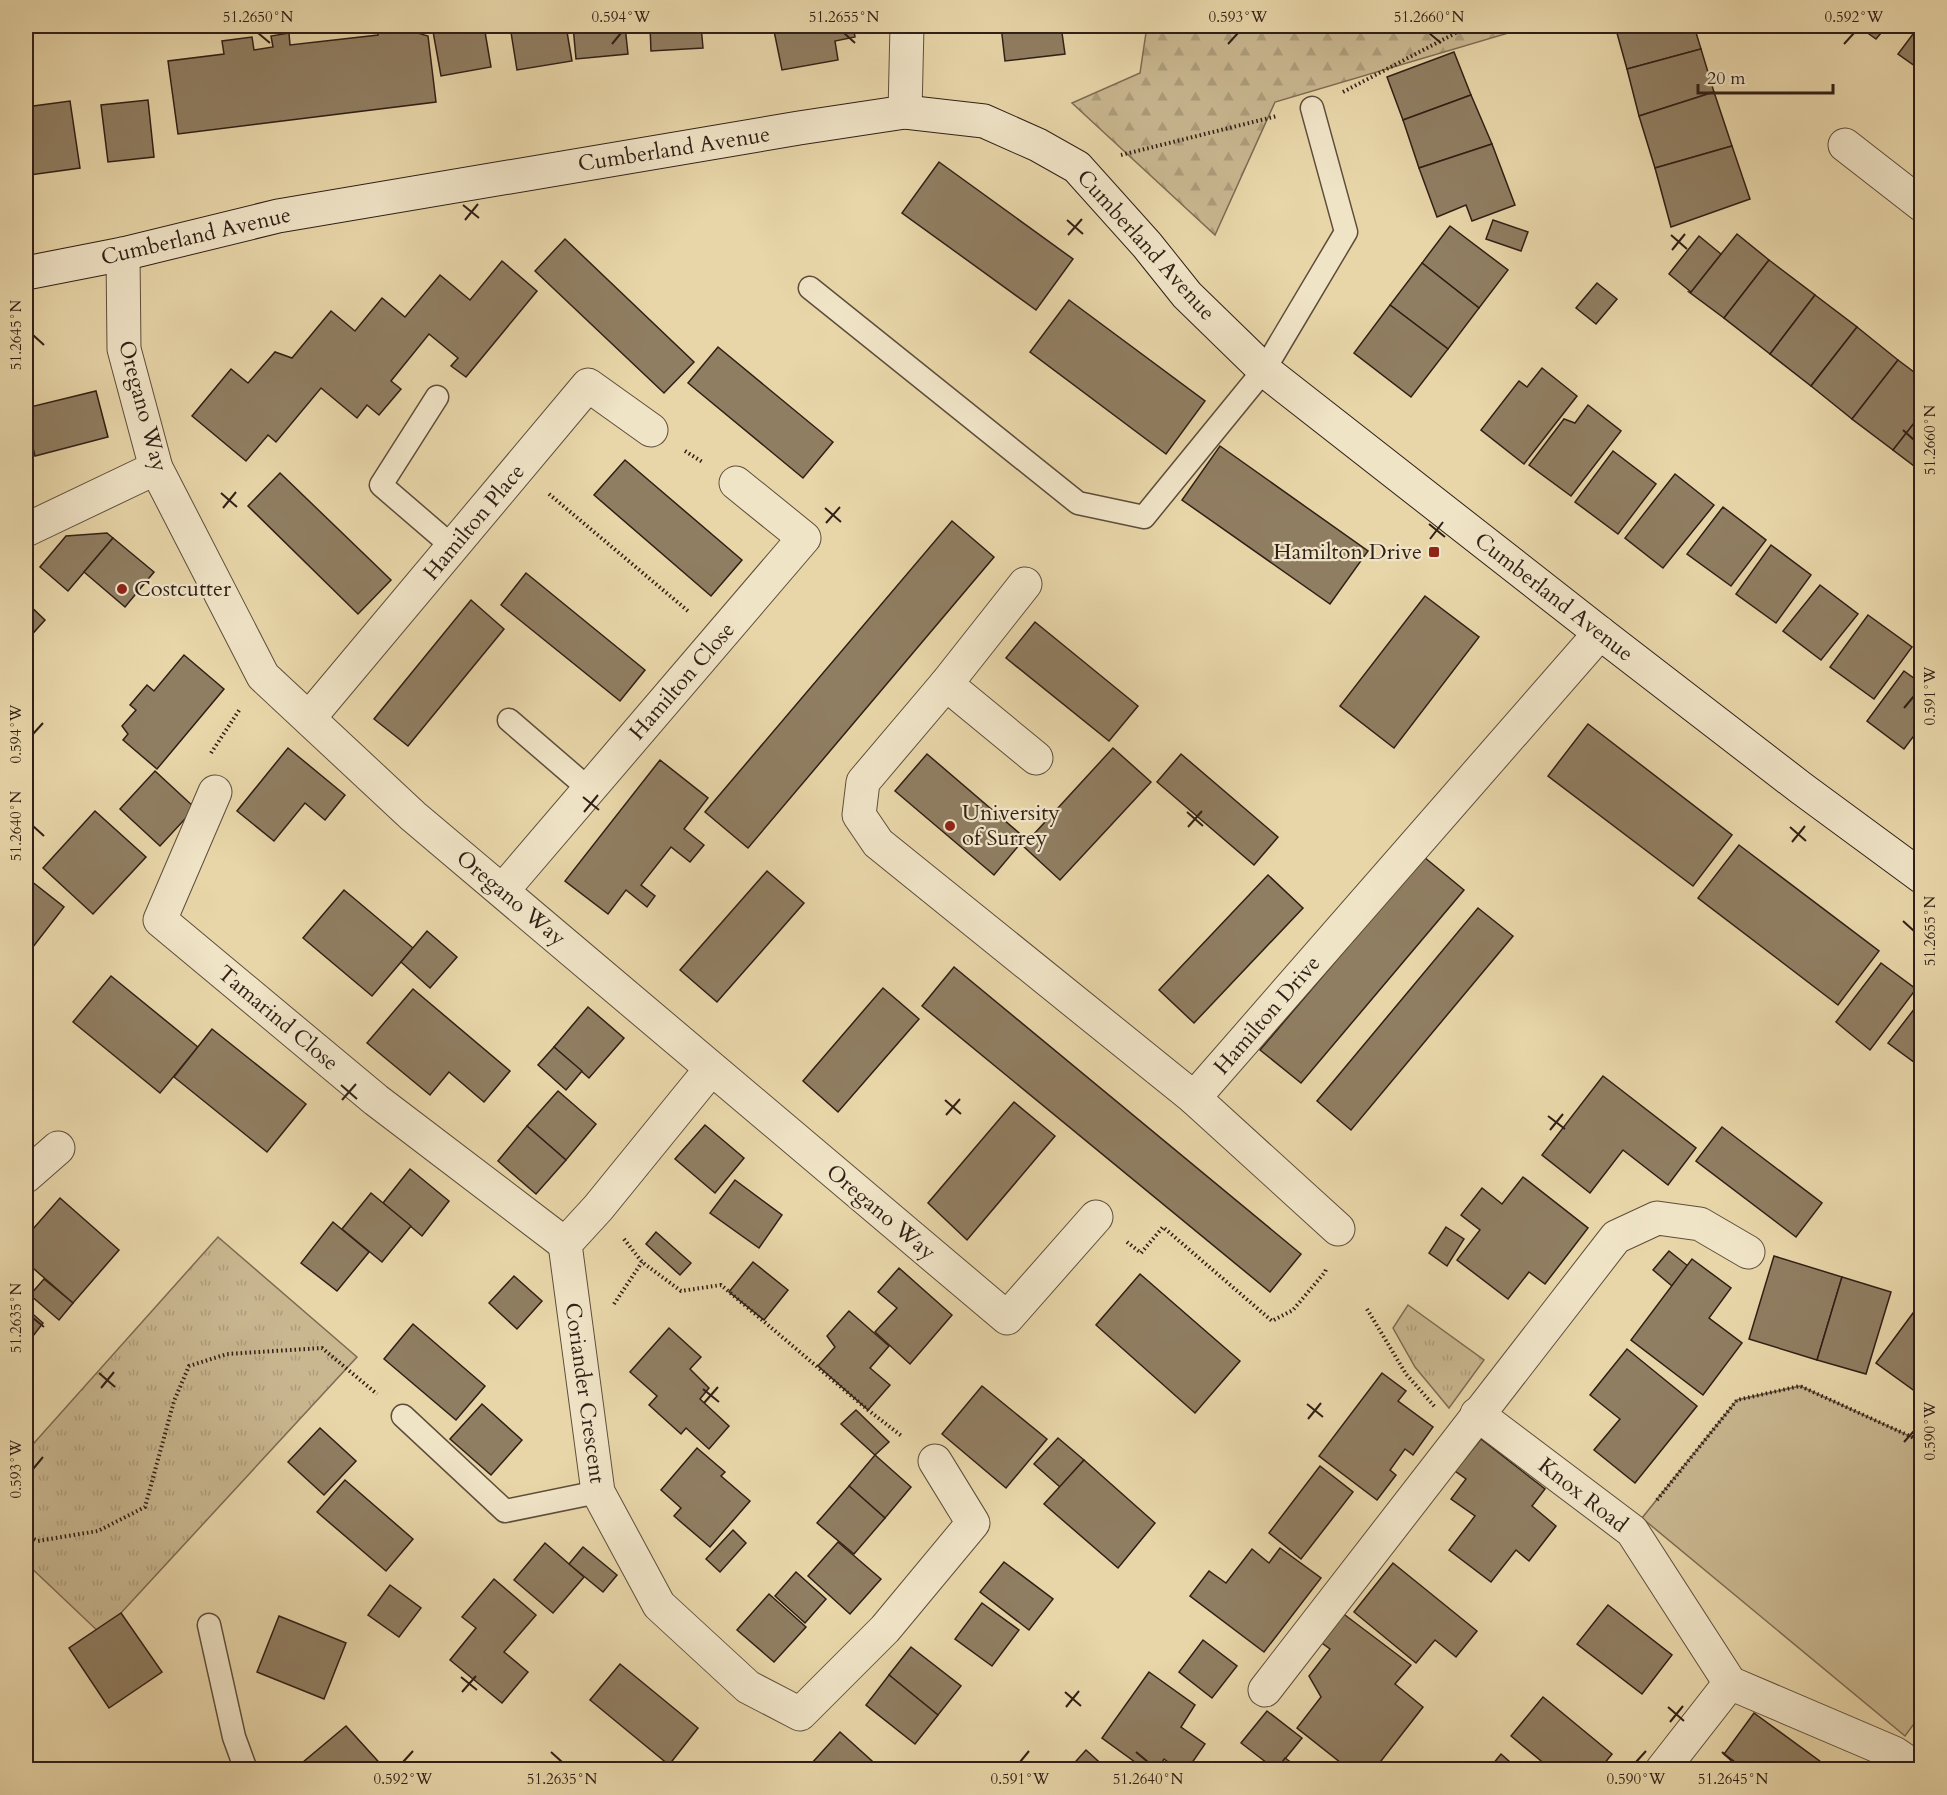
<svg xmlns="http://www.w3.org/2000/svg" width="1947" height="1795" viewBox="0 0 1947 1795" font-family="Cardo,serif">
  <defs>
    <pattern id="forest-firs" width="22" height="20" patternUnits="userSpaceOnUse" patternTransform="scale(1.5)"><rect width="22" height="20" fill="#c9b790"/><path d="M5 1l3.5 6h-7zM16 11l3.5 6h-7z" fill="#ad9d7b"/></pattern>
    <pattern id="park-tufts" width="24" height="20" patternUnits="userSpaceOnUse" patternTransform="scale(1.5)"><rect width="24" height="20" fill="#c9b790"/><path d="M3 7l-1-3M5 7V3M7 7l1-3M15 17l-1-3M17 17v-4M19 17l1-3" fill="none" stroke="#ad9d7b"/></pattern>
  </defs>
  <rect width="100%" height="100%" fill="#e8d6a9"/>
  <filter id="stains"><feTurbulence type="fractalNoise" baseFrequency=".00333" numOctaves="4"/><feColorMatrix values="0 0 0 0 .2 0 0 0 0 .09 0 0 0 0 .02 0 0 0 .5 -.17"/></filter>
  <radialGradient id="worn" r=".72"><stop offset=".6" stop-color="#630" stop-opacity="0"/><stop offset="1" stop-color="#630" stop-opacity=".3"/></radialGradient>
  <polygon fill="#c9b790" stroke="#7c6b53" stroke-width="1.5" points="1800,1386 1914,1438 1922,1447 1922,1713 1905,1736 1642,1518 1737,1400"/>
  <polygon fill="url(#forest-firs)" stroke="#7c6b53" stroke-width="1.5" points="1147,26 1532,26 1275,102 1215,235 1072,103 1140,73"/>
  <g fill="url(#park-tufts)" stroke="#7c6b53" stroke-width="1.5">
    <polygon points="218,1237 357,1357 121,1613 103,1636 26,1563 26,1452"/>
    <polygon points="1408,1305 1484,1360 1449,1408 1415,1367 1393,1328"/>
  </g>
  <g fill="#907e62" stroke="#301f16" stroke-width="1.5">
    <polygon points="377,26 413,26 414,32 428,36 436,102 178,134 168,61 224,54 222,41 252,37 254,50 273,47 271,36 289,33 290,45 378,35"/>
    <polygon points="432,26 484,26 491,67 441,76"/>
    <polygon points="510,26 566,26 572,61 517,70"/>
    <polygon points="573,26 625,26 628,54 576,59"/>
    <polygon points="650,26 701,26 703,48 651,51"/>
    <polygon points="773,26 853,26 855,37 835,41 838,60 782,70"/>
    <polygon points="1001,26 1061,26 1065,54 1005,61"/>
    <polygon points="1615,26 1694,26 1701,49 1627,69"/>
    <polygon points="1858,26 1887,26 1876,39"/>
    <polygon points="1919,26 1922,26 1922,71 1898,54"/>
    <polygon points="1701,49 1714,92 1639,116 1627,69"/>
    <polygon points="1454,52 1471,95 1403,120 1387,77"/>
    <polygon points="1714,92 1732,146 1655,168 1639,116"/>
    <polygon points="1471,95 1492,144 1419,168 1403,120"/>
    <polygon points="148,100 154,157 108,162 101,105"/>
    <polygon points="70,101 80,168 30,175 26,144 26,107"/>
    <polygon points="1492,144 1515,205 1472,221 1466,205 1437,217 1419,168"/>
    <polygon points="1732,146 1750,199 1671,227 1655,168"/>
    <polygon points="939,162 1073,259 1036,310 902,213"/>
    <polygon points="1493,220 1528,232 1521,251 1486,239"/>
    <polygon points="1450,226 1508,270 1479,308 1422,263"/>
    <polygon points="1737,234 1769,260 1724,318 1689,292 1691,292"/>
    <polygon points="1699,236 1721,254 1691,292 1669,274"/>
    <polygon points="565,239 694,362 664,393 535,271"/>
    <polygon points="1769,260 1815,295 1770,354 1724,318"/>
    <polygon points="502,261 537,291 466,377 451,366 458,358 429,334 391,381 401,389 379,415 367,405 357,418 321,388 276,442 268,435 246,461 192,416 231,369 248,383 275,352 292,358 331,311 355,331 382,298 405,317 440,275 470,300"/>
    <polygon points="1422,263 1479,308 1448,349 1390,305"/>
    <polygon points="1597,283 1617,299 1596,324 1576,308"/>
    <polygon points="1815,295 1857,327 1811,386 1770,354"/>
    <polygon points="1069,300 1205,401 1166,454 1030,352"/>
    <polygon points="1390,305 1448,349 1411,397 1354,353"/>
    <polygon points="1857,327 1898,360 1852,419 1811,386"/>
    <polygon points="718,347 833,442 803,478 688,383"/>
    <polygon points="1898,360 1922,378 1922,413 1893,450 1852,419"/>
    <polygon points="1542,368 1577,396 1524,464 1481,430 1519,381 1527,387"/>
    <polygon points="96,391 108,437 35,456 26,419 26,408"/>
    <polygon points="1588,405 1621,431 1571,496 1529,465 1564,419 1575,423"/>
    <polygon points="1922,413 1922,472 1893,450"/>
    <polygon points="1220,446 1368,551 1330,604 1182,500"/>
    <polygon points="1613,451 1656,484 1618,534 1575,502"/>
    <polygon points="625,460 742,560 711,596 594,495"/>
    <polygon points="280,473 391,580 358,614 248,506"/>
    <polygon points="1675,474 1714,505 1663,568 1625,538"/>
    <polygon points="1723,507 1766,540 1731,586 1687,554"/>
    <polygon points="952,521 994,557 748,848 705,812"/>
    <polygon points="107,533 113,538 68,591 40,567 66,536"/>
    <polygon points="113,538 154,572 125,607 84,572"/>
    <polygon points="1771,545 1811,575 1776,623 1736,594"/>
    <polygon points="526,573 645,670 620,701 501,605"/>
    <polygon points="1820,585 1858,614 1821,660 1783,631"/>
    <polygon points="1425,596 1479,637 1394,748 1340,706"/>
    <polygon points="471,600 504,629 408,746 374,719"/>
    <polygon points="26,602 45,620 26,641"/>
    <polygon points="1868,615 1912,647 1874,699 1830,667"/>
    <polygon points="1035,622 1138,706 1109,741 1006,658"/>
    <polygon points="26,653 33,660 26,668"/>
    <polygon points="184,655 224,689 157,769 123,740 128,734 122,726 136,710 130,705 147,685 154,691"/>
    <polygon points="1904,671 1922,684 1922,725 1904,749 1867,721"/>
    <polygon points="1588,724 1732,835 1693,886 1548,776"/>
    <polygon points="288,748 345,795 325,820 305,803 274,841 237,811"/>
    <polygon points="1113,748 1151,782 1060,880 1023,846"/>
    <polygon points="927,754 1025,838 994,875 895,791"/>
    <polygon points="1181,754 1278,837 1254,865 1157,782"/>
    <polygon points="660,760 708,798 684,829 704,845 690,862 671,847 641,885 655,896 647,907 626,890 608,914 565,881"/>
    <polygon points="155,771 195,808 160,846 120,809"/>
    <polygon points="95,811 146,857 93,914 43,868"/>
    <polygon points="1739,845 1879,951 1838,1005 1698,898"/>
    <polygon points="1424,857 1464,890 1301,1083 1260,1050"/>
    <polygon points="767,871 804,903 717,1002 680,970"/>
    <polygon points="1268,875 1303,908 1194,1023 1159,990"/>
    <polygon points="26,877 64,907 29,952 26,950"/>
    <polygon points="344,890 413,948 372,996 303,938"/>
    <polygon points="1478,908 1513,936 1351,1130 1317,1101"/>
    <polygon points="427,931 457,957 430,988 401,962"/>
    <polygon points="1881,963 1916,989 1870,1050 1836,1022"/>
    <polygon points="954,967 1301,1254 1270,1292 922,1006"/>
    <polygon points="111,976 198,1047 160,1093 73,1022"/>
    <polygon points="883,988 919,1019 838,1112 803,1081"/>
    <polygon points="413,989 510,1071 484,1102 449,1072 430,1095 367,1043"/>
    <polygon points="1922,999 1922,1068 1888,1043"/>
    <polygon points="588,1007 624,1038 589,1078 554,1047"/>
    <polygon points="212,1029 306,1104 267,1152 174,1077"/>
    <polygon points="554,1047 582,1071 566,1090 538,1065"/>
    <polygon points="1603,1076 1696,1148 1668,1185 1623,1150 1590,1193 1542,1155"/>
    <polygon points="558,1091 596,1124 566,1160 527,1126"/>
    <polygon points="1014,1102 1055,1136 967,1240 928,1203"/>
    <polygon points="705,1125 744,1158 715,1193 675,1159"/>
    <polygon points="527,1126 566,1160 536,1194 498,1161"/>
    <polygon points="1722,1127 1822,1203 1796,1237 1696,1161"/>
    <polygon points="410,1169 449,1201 422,1236 383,1203"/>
    <polygon points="1523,1177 1588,1228 1545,1284 1529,1272 1508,1299 1457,1260 1480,1230 1461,1215 1482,1188 1502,1204"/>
    <polygon points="735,1180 782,1215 759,1248 710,1213"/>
    <polygon points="371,1193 411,1226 382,1262 342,1229"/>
    <polygon points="60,1198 119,1250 73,1303 26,1262 26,1237"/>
    <polygon points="333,1222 369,1252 337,1291 301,1263"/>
    <polygon points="1446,1227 1464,1239 1447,1266 1429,1253"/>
    <polygon points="656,1232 691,1263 680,1275 646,1244"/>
    <polygon points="1669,1251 1688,1266 1672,1286 1653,1270"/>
    <polygon points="1774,1256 1842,1277 1817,1360 1749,1339"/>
    <polygon points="1692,1259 1731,1288 1709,1318 1742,1343 1703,1395 1631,1340"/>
    <polygon points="753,1262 788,1290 764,1320 729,1292"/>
    <polygon points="899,1268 952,1315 910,1364 875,1332 897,1308 878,1292"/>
    <polygon points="1140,1274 1240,1361 1195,1413 1096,1325"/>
    <polygon points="514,1276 542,1301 517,1329 489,1303"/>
    <polygon points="1842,1277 1891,1292 1866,1374 1817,1360"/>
    <polygon points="44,1279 73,1303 59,1320 30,1295"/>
    <polygon points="1919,1305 1922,1306 1922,1384 1916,1392 1876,1363"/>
    <polygon points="26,1308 43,1323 26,1345"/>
    <polygon points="849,1311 889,1346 870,1368 890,1385 868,1410 818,1366 835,1347 827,1336"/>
    <polygon points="413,1324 485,1386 456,1420 384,1359"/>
    <polygon points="669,1328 701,1357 690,1369 709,1388 700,1399 729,1426 709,1449 686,1428 681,1434 649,1405 657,1396 630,1372"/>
    <polygon points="1627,1349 1697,1406 1635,1483 1594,1450 1620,1419 1590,1395"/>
    <polygon points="1382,1373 1406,1391 1398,1401 1433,1427 1413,1455 1405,1449 1390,1470 1396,1475 1377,1500 1319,1456"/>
    <polygon points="982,1386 1047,1439 1006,1488 942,1434"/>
    <polygon points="482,1404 522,1440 491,1475 450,1439"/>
    <polygon points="856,1410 889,1442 875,1455 841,1424"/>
    <polygon points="320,1428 356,1461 324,1495 288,1462"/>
    <polygon points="1058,1438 1084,1460 1060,1487 1034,1464"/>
    <polygon points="1481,1439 1545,1489 1532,1506 1556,1526 1529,1561 1516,1550 1491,1582 1449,1550 1475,1516 1451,1499 1466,1479 1455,1471"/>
    <polygon points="697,1448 725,1472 721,1476 750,1501 710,1547 674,1516 681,1508 661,1490"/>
    <polygon points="875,1455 911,1487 885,1518 849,1486"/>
    <polygon points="1084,1460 1155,1523 1118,1568 1044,1504"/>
    <polygon points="1320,1466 1353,1492 1301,1559 1269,1533"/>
    <polygon points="345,1480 413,1539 386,1571 317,1512"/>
    <polygon points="849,1486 885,1518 854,1554 817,1523"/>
    <polygon points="733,1530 746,1543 720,1572 706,1559"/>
    <polygon points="838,1542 881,1579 850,1614 808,1576"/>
    <polygon points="545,1543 584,1577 553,1613 514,1580"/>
    <polygon points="583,1547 617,1575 603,1592 569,1564"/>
    <polygon points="1280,1548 1321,1578 1264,1652 1190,1596 1209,1571 1226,1583 1252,1549 1269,1563"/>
    <polygon points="1004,1562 1053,1599 1029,1630 980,1592"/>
    <polygon points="1393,1563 1477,1631 1456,1657 1435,1640 1416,1663 1354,1612"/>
    <polygon points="796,1572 826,1599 805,1623 775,1596"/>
    <polygon points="494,1579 536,1615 504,1652 528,1672 502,1703 450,1660 476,1628 462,1617"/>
    <polygon points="390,1585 421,1608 399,1637 368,1615"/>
    <polygon points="769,1594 806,1627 774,1662 737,1630"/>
    <polygon points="982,1603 1019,1630 992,1666 955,1639"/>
    <polygon points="1608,1605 1672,1655 1642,1694 1577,1644"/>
    <polygon points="1341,1612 1411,1665 1395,1684 1423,1707 1374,1770 1350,1770 1297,1728 1321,1697 1309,1676 1330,1649 1316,1639"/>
    <polygon points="121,1613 162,1672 109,1708 69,1648"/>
    <polygon points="279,1616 346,1643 324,1699 257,1672"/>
    <polygon points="1203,1640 1237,1666 1212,1698 1179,1672"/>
    <polygon points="911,1647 961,1686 938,1715 889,1675"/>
    <polygon points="620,1664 698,1728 669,1765 590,1700"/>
    <polygon points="1149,1672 1195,1705 1181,1727 1205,1744 1187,1770 1179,1770 1164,1759 1157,1770 1146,1770 1102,1738"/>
    <polygon points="889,1675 938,1715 915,1744 866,1705"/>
    <polygon points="1543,1697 1612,1754 1599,1770 1552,1770 1511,1736"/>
    <polygon points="1267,1711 1302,1738 1276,1770 1241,1743"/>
    <polygon points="1754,1713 1832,1770 1735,1770 1738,1764 1724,1754"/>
    <polygon points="346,1726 386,1770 297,1770 296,1768"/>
    <polygon points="840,1732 882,1770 817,1770 811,1764"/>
    <polygon points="1086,1750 1108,1770 1068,1770"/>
    <polygon points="1501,1754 1519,1770 1488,1770"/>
    <polygon points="1285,1758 1302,1770 1276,1770"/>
  </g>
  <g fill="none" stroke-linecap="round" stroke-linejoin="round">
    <defs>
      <g id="lane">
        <polyline points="810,288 1078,503 1144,517 1264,370 1346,232 1312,108"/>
        <polyline points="437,397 381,485 453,547"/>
        <polyline points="509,720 589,789"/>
        <polyline points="403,1416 505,1511 598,1492"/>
        <polyline points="209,1625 234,1737 246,1770"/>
      </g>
      <g id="street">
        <polyline points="905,112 907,26"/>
        <polyline points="1845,145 1922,205"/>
        <polyline points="123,254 124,349 156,468 263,676 413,816 1007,1318 1096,1217"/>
        <polyline points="26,530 156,468"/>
        <polyline points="1025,584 946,684 863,782 859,815 878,843 1194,1098 1600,633"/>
        <polyline points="946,684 1036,758"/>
        <polyline points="309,718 588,385 651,430"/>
        <polyline points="215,792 160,920 376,1100 565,1244"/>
        <polyline points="503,890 804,538 736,483"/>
        <polyline points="711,1069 598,1208 565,1244 598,1492 659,1605 748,1687 800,1714 885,1629 973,1523 935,1461"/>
        <polyline points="1194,1098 1338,1229"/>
        <polyline points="26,1176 58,1148"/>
        <polyline points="1477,1414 1632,1531 1730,1683 1894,1753 1919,1770"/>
        <polyline points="1265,1690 1616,1237 1657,1218 1700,1224 1748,1252"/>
        <polyline points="1662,1770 1730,1683"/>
      </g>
      <polyline id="secondary" points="26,273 123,254 278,216 799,128 905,112 984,121 1038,145 1077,167 1147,245 1187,295 1264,370 1600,633 1801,788 1922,877"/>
    </defs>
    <use href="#lane" stroke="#5e4d3b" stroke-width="25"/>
    <use href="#street" stroke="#5e4d3b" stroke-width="35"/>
    <use href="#secondary" stroke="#301f16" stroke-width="35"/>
    <g stroke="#301f16" stroke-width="4" stroke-dasharray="1.5 3" stroke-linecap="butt">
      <polyline points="1343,92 1469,26"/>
      <polyline points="1121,155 1277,116"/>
      <polyline points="685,451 704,463"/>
      <polyline points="549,494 688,611"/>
      <polyline points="211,753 240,709"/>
      <polyline points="624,1239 642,1262 681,1291 721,1285 868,1410 903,1437"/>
      <polyline points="1127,1242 1141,1253 1163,1227 1272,1321 1293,1310 1325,1272 1327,1267"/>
      <polyline points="614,1304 642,1262"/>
      <polyline points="1367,1309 1406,1374 1435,1407"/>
      <polyline points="1657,1500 1737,1400 1800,1386 1914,1438 1922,1447"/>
      <polyline points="26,1535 38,1541 98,1531 145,1507 174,1401 189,1366 227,1354 322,1348 377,1394"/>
    </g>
    <use href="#lane" stroke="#f0e4c7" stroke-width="22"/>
    <use href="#street" stroke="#f0e4c7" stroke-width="33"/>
    <use href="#secondary" stroke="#f0e4c7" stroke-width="33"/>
  </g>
  <path fill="none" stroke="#301f16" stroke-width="2" d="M 258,33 L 270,43M 844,33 L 855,43M 1429,33 L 1441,43M 612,44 L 621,33M 1228,44 L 1238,33M 1844,44 L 1854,33M 463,205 L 479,218M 465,220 L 478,204M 1067,220 L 1083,234M 1068,235 L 1082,219M 1671,235 L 1687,249M 1672,250 L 1685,234M 33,335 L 44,345M 1903,430 L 1914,440M 221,493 L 237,507M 223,508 L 236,492M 825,508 L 841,522M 826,523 L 840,507M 1429,524 L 1445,537M 1430,539 L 1443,522M 1904,708 L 1914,696M 33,734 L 43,723M 583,797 L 599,810M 584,812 L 598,795M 1187,812 L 1203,826M 33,826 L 44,836M 1188,827 L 1202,811M 1790,827 L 1806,841M 1792,842 L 1805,826M 1903,921 L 1914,931M 341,1085 L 357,1099M 342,1100 L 356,1084M 945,1100 L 961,1114M 946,1115 L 960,1099M 1548,1116 L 1565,1129M 1550,1130 L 1563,1114M 33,1318 L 44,1327M 99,1373 L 115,1387M 101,1388 L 114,1372M 703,1389 L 719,1402M 704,1403 L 718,1387M 1307,1404 L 1323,1417M 1308,1419 L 1321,1403M 1904,1442 L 1914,1431M 33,1469 L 43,1457M 461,1677 L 477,1690M 462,1692 L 476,1676M 1065,1692 L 1081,1706M 1066,1707 L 1079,1691M 1668,1707 L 1684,1721M 1670,1722 L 1683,1706M 551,1752 L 562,1762M 1136,1752 L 1148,1762M 1722,1752 L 1733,1762M 403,1762 L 413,1751M 1020,1762 L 1029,1751M 1636,1762 L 1646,1751"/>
  <g fill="#8f2418" stroke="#f0e4c7" stroke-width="2">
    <rect x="1428" y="546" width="12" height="12" rx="3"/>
    <circle cx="122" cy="589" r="6"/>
    <circle cx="950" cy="826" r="6"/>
  </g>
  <g text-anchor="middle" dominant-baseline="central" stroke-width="4.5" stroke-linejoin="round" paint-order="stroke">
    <g font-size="22" fill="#301f16" stroke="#f0e4c7">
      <text transform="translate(674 149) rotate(-9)">Cumberland Avenue</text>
      <text transform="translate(196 236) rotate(-13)">Cumberland Avenue</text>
      <text transform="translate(1146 245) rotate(48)">Cumberland Avenue</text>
      <text transform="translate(143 406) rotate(75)">Oregano Way</text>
      <text transform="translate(474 522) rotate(-50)">Hamilton Place</text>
      <text transform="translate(1554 597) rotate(38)">Cumberland Avenue</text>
      <text transform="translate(682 681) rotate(-49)">Hamilton Close</text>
      <text transform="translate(511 898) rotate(40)">Oregano Way</text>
      <text transform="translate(1267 1015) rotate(-49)">Hamilton Drive</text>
      <text transform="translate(278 1018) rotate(40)">Tamarind Close</text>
      <text transform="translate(881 1212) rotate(40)">Oregano Way</text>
      <text transform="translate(585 1393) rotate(82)">Coriander Crescent</text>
      <text transform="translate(1583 1495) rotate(38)">Knox Road</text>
    </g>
    <g font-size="22" fill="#301f16" stroke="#f0e4c7" text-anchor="start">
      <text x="1422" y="552" text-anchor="end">Hamilton Drive</text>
      <text x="134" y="589">Costcutter</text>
      <text x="962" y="813">University<tspan x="962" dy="25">of Surrey</tspan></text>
    </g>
  </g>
  <rect width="1947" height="1795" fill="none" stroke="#e8d6a9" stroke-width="66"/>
  <path d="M1698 84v9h135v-9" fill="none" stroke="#301f16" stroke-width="3"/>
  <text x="1707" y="84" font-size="18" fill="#301f16" stroke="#f0e4c7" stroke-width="4.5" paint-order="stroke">20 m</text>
  <rect x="33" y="33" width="1881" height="1729" fill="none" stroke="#301f16" stroke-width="2"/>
  <g font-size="15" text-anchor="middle" fill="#301f16">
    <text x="258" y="22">51.2650°N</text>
    <text x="621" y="22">0.594°W</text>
    <text x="844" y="22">51.2655°N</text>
    <text x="1238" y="22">0.593°W</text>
    <text x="1429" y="22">51.2660°N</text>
    <text x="1854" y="22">0.592°W</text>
    <text transform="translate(16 335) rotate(-90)" y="5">51.2645°N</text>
    <text transform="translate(1930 440) rotate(-90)" y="5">51.2660°N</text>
    <text transform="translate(1930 696) rotate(-90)" y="5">0.591°W</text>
    <text transform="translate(16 734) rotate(-90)" y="5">0.594°W</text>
    <text transform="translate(16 826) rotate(-90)" y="5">51.2640°N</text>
    <text transform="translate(1930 931) rotate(-90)" y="5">51.2655°N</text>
    <text transform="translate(16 1318) rotate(-90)" y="5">51.2635°N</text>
    <text transform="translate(1930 1431) rotate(-90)" y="5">0.590°W</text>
    <text transform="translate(16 1469) rotate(-90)" y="5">0.593°W</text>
    <text x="403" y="1784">0.592°W</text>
    <text x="562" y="1784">51.2635°N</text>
    <text x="1020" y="1784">0.591°W</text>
    <text x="1148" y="1784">51.2640°N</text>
    <text x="1636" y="1784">0.590°W</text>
    <text x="1733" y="1784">51.2645°N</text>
  </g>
  <rect width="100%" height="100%" filter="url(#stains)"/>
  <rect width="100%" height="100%" fill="url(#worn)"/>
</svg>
